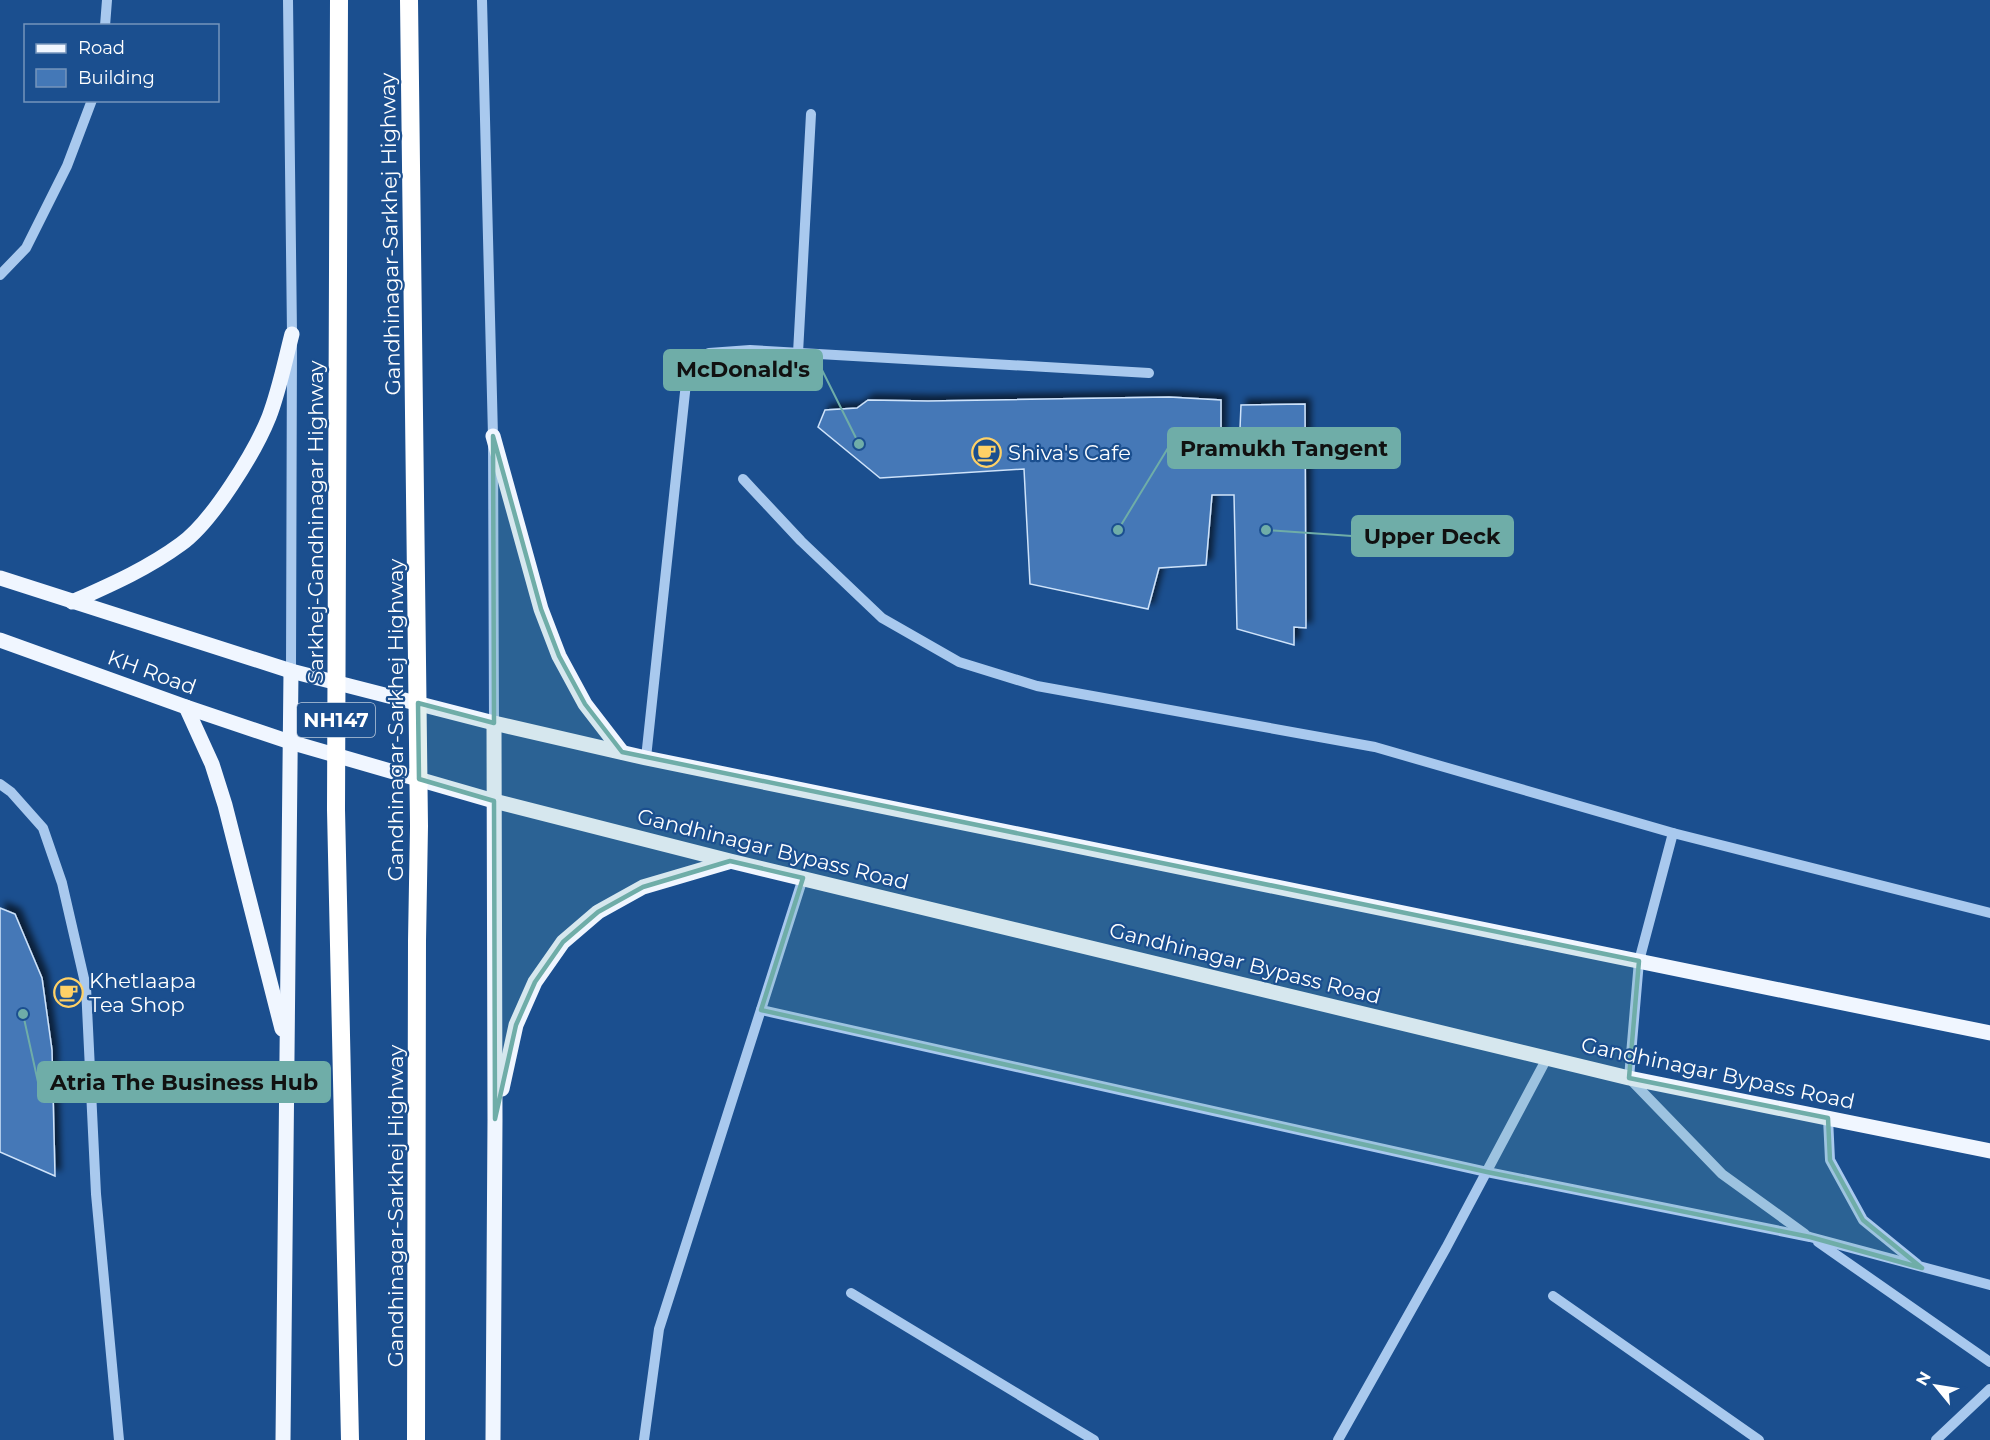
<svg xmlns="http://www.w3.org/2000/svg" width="1990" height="1440" viewBox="0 0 1990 1440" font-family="Montserrat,sans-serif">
  <defs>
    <filter id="shadow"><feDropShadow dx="5.5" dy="-5.5" stdDeviation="3" flood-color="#0009"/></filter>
  </defs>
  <rect width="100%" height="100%" fill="#1b4f8f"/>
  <g fill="#4478b7" stroke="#cfe3fa" stroke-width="1.5" filter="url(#shadow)">
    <polygon points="1169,397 1221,400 1221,451 1239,453 1241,405 1305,404 1306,628 1294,627 1294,645 1237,629 1234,495 1212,495 1206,565 1159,568 1148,609 1030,584 1024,469 880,478 818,427 825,410 857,408 868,400 928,401"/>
    <polygon points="0,908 15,914 42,978 52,1050 55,1176 0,1152"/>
  </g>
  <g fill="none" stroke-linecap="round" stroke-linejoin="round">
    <g stroke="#a9c9ee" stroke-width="10">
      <polyline points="288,0 292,334 291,671"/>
      <polyline points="482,0 493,436 494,723"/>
      <polyline points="105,26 107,0"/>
      <polyline points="0,275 26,248 67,166 92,100"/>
      <polyline points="798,353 811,114"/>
      <polyline points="743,479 801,541 882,618 959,662 1037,686 1375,747 1673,833 1990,913"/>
      <polyline points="646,758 686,383 709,353 750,350 1149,373"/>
      <polyline points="0,784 11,792 43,828 62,883 86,987 96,1194 119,1440"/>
      <polyline points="1673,833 1639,961 1629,1078 1722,1174 1805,1234"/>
      <polyline points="761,1010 1487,1172 1810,1237 1990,1285"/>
      <polyline points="1828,1118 1830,1160 1863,1220 1917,1264"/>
      <polyline points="1818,1242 1990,1362"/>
      <polyline points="851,1293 1094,1440"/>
      <polyline points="1553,1296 1759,1440"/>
      <polyline points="644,1440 659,1329 803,878"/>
      <polyline points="1338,1440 1446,1248 1547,1058"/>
      <polyline points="1936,1440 1990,1389"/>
    </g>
    <g stroke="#f0f6ff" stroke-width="15">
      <polyline points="493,436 541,609 559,656 585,704 622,752"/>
      <polyline points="0,578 291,671 494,723 646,758 1990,1033"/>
      <path d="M 72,602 C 110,585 147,569 181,544 C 212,522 255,452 269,417 C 279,391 285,361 292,334"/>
      <polyline points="0,640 186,707 290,742 494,801 730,861 1629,1078 1990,1151"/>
      <polyline points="186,707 212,764 225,805 282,1029"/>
      <polyline points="502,1089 516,1025 535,982 563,942 598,912 643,887 728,862"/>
      <polyline points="283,1440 291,671"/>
      <polyline points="493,1440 495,1119 494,723"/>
    </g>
    <g stroke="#fff" stroke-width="18">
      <polyline points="339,0 336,810 350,1440"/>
      <polyline points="409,0 419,826 417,941 416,1440"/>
    </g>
  </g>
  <path fill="#6fada8" fill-opacity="0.2" stroke="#6fada8" stroke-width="4.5" stroke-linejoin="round" d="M 493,436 L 541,609 L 559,656 L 585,704 L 622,752 L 1639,961 L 1629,1078 L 1828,1118 L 1830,1160 L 1863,1220 L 1922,1268 L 1810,1237 L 1487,1172 L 761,1010 L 803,878 L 730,861 L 643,887 L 598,912 L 563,942 L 535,982 L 516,1025 L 495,1119 L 494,801 L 419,779 L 418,703 L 494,723 Z"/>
  <defs>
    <symbol id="cafe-ring" viewBox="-11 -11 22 22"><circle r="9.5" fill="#1b4f8f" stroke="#ffd166" stroke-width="1.5"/><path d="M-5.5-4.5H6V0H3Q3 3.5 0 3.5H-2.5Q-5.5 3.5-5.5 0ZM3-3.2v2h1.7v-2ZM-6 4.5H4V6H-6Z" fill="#ffd166"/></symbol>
  </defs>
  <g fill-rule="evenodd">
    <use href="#cafe-ring" x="970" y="436" width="33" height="33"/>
    <use href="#cafe-ring" x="52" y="976" width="33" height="33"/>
  </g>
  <g text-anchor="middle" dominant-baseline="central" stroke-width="4.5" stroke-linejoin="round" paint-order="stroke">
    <rect fill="#1b4f8f" stroke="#bbcadd" stroke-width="1.5" x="297" y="703" width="78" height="34" rx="4.5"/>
    <g font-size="20" font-weight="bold" fill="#fff">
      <text x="336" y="720">NH147</text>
    </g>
    <g font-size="21" fill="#fff" stroke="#1b4f8f">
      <text transform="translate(390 234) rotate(-91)">Gandhinagar-Sarkhej Highway</text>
      <text transform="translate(315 522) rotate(-90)">Sarkhej-Gandhinagar Highway</text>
      <text transform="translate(152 672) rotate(20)">KH Road</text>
      <text transform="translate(395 720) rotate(-90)">Gandhinagar-Sarkhej Highway</text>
      <text transform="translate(773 849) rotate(14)">Gandhinagar Bypass Road</text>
      <text transform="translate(1245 963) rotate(14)">Gandhinagar Bypass Road</text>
      <text transform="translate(1718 1073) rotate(12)">Gandhinagar Bypass Road</text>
      <text transform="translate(395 1206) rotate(-90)">Gandhinagar-Sarkhej Highway</text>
    </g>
    <g font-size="21" fill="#fff" stroke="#1b4f8f" text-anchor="start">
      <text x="1008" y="452">Shiva's Cafe</text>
      <text x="89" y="980">Khetlaapa<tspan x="89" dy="24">Tea Shop</tspan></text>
    </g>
  </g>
  <path fill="none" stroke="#6fada8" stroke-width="2" d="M859 444L822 370M1118 530L1168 448M1266 530L1352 536M23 1014L38 1082"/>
  <g fill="#6fada8" stroke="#1b4f8f" stroke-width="2">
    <circle cx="859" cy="444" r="6"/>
    <circle cx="1118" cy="530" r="6"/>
    <circle cx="1266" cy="530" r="6"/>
    <circle cx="23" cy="1014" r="6"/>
  </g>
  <g fill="#6fada8" stroke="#6fada8" stroke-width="2">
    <rect x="664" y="350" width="158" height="40" rx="6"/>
    <rect x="1168" y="428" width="232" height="40" rx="6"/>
    <rect x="1352" y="516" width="161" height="40" rx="6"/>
    <rect x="38" y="1062" width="292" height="40" rx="6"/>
  </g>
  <g font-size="22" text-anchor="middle" font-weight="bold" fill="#111">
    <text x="743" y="377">McDonald's</text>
    <text x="1284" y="456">Pramukh Tangent</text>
    <text x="1432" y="544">Upper Deck</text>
    <text x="184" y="1090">Atria The Business Hub</text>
  </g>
  <rect x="24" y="24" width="195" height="78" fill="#1b4f8f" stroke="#7695bc" stroke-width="1.5"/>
  <rect x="36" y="44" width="30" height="9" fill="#f0f6ff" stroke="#7695bc" stroke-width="1.5"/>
  <text x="78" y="54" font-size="18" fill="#ffffff">Road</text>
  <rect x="36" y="69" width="30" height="18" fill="#4478b7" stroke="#7695bc" stroke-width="1.5"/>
  <text x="78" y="84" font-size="18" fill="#ffffff">Building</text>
  <g transform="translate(1936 1386) rotate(300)" stroke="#1b4f8f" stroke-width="4.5" paint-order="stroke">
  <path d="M0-4.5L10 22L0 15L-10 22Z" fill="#ffffff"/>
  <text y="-9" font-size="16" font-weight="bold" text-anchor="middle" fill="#ffffff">N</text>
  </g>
</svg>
